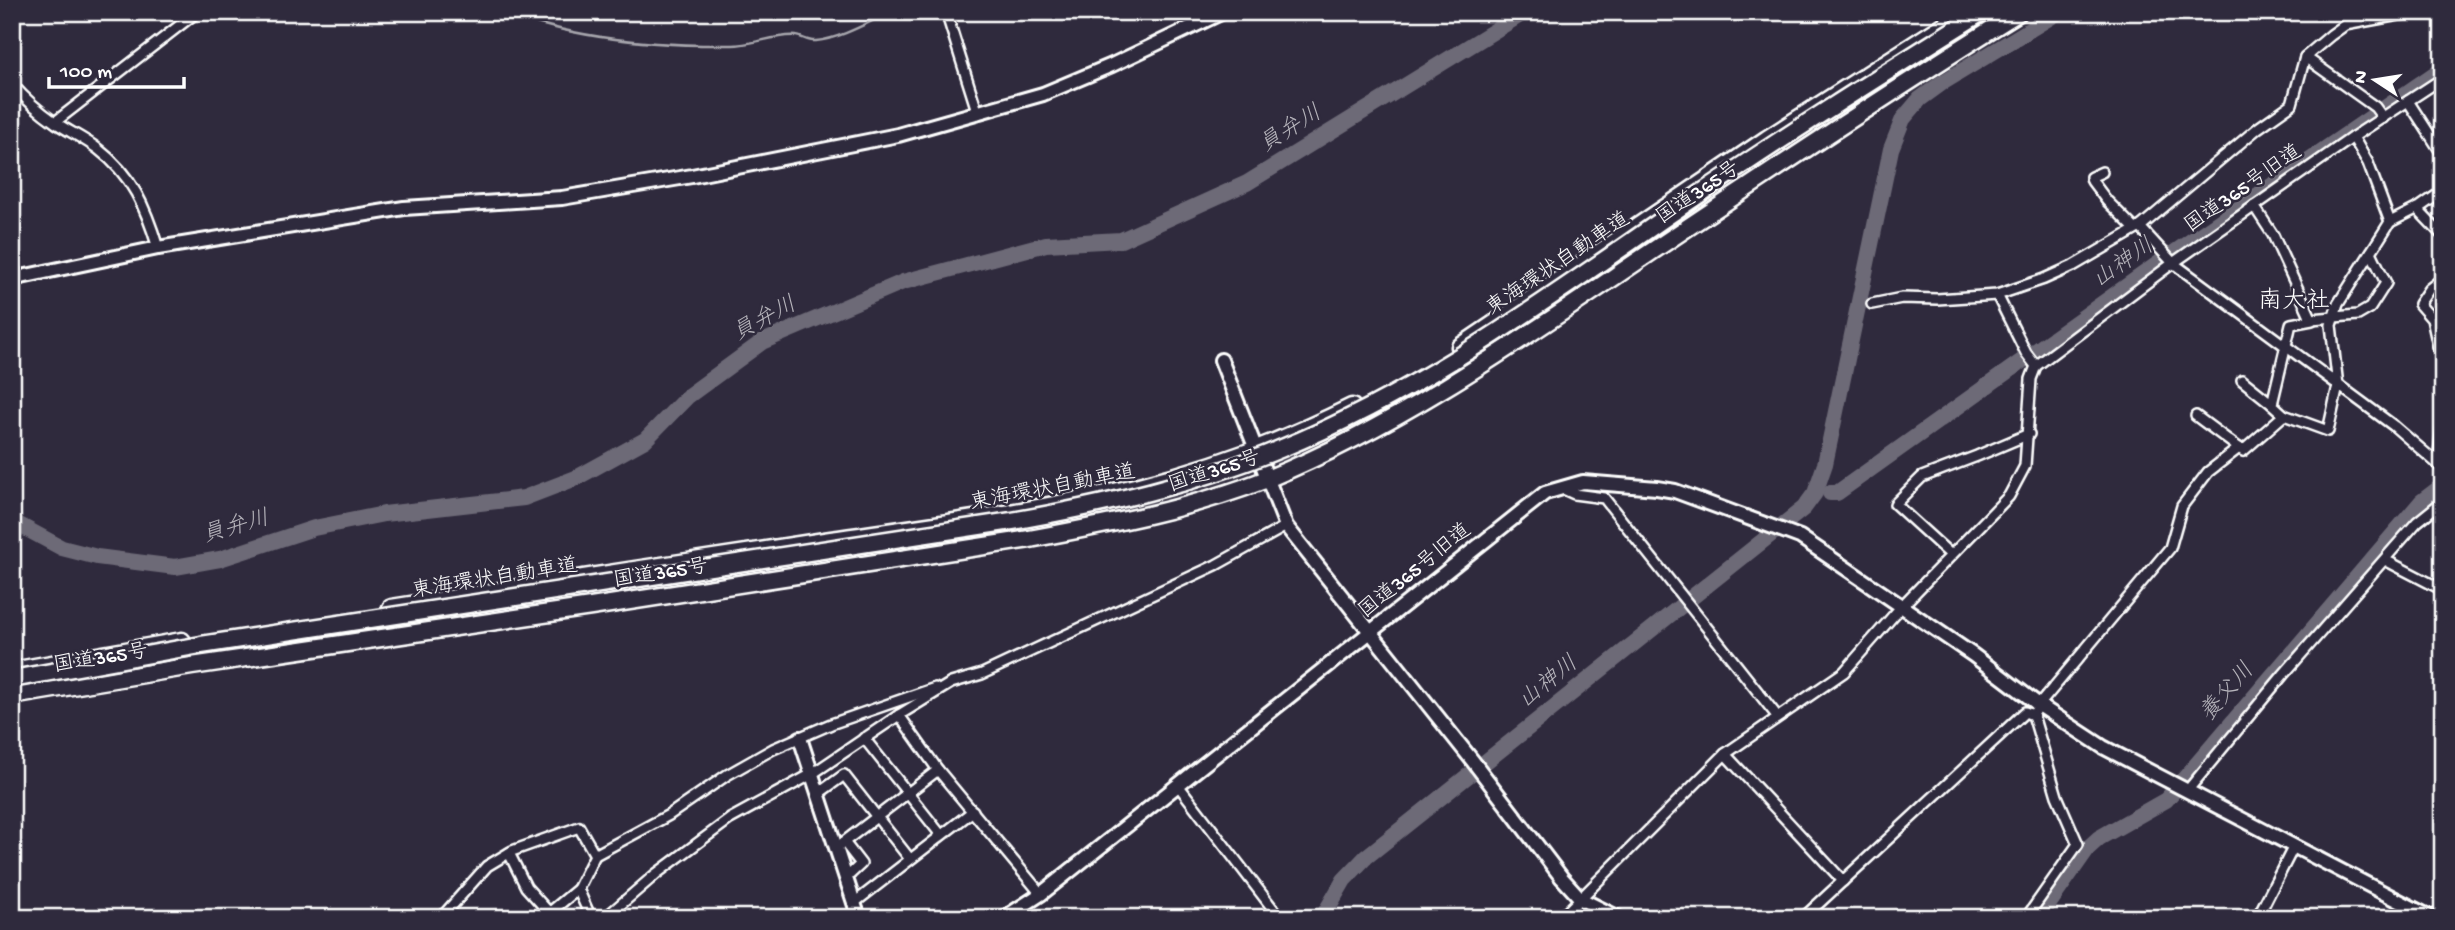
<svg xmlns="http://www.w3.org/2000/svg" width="2455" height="930" viewBox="0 0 2455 930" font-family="'Gochi Hand','Klee One',sans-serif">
  <rect width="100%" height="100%" fill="#2f2a3d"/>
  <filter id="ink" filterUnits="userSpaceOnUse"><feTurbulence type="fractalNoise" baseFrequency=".0143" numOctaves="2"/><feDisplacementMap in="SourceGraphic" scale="14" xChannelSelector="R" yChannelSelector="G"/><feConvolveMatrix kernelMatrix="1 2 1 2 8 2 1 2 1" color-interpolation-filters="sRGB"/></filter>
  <g filter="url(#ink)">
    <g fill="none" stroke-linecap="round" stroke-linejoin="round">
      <path stroke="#a7a6ad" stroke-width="2.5" d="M 505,12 C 575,40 657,46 732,45 C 751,45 779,34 796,36 C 803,37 809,42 816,41 C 840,39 869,22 891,12"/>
      <g stroke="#6d6a77" stroke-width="16">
        <polyline points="1830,493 1837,493 2159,263 2443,68"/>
        <polyline points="12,521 62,548 97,557 175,567 220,559 314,528 384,514 524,498 576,478 645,440 688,396 762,342 903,282 1046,244 1121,240 1247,183 1525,12"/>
        <polyline points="1322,918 1344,880 1366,857 1804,508 1815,493 1825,464 1891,149 1903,119 1920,99 1942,83 2059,12"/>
        <polyline points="2039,918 2088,848 2099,838 2166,800 2422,501 2443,485"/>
      </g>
      <defs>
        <g id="street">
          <polyline points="946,12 978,114"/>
          <polyline points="2305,57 2375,107 2383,118"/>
          <path d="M 12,84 C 25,99 40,112 56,123 C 70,132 85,139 98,149 C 132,175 146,208 158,248"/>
          <polyline points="2408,101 2443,155"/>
          <polyline points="55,122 197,12"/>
          <polyline points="2102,172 2091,177 2092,181 2107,201 2135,229"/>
          <polyline points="2417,209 2443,236"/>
          <polyline points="2390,222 2420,207 2443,191"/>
          <polyline points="2140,227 2173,263 2394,426 2438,464 2443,471"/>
          <polyline points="1997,295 2026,353 2036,366"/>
          <polyline points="1872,304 1902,298 1937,299 1997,295 2044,279 2073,266 2140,227 2258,128 2292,104 2305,57 2331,35 2345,25 2415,12"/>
          <polyline points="2311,319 2358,315 2370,308 2386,283 2371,252"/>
          <polyline points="2242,380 2272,404 2291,324 2312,320 2273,235 2254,206"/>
          <polyline points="2272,404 2284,415 2328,431 2338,386 2331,325 2338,304 2390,222 2368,163 2353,137"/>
          <polyline points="2196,416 2243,451 2284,415"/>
          <polyline points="2438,464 2442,427 2442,364 2432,319 2419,304 2429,289 2443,278"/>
          <polyline points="1561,488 1574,494 1604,498 1777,716"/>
          <polyline points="1951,555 1895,504 1922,477 1977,456 2029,434"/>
          <polyline points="2385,560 2443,590"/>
          <polyline points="899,715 938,770 1041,894"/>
          <polyline points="2033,715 2039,705 2170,548 2182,506 2208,472 2239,448"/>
          <polyline points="864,738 941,835"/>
          <polyline points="1725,754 1843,881"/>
          <polyline points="1178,785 1280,918"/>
          <polyline points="2187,791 2283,675 2417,522 2443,501"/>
          <polyline points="819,793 844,775 910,859"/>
          <polyline points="844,842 861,864 846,878"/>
          <polyline points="836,848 938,770"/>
          <polyline points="509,853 526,887 554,918"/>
          <polyline points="578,889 595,855"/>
          <polyline points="854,903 973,811"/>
          <polyline points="441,918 487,866 512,851 579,827 595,855 669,815 727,775 773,749 831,724 935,688"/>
          <polyline points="543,918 578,889 591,918"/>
          <polyline points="605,918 656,874 730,819 812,774 899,715 951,683 982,674 1216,565 1286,526"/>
          <polyline points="1561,918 1725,754 1844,672 1900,608 2009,496 2025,466 2031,379 2036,366 2173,263 2353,137 2443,78"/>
          <polyline points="1803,918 2025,712 2033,715"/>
          <polyline points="2026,918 2078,844 2057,796 2033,715"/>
          <polyline points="2257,918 2294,846"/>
        </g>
        <g id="secondary">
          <polyline points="12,279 158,248 404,208 562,198 692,176 898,135 1043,94 1112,65 1223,12"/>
          <polyline points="1221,360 1286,526 1472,760 1562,878 1581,899 1619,918"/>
          <polyline points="800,738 859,918"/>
          <polyline points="1004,918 1041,894 1545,493 1583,482 1657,488 1675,491 1800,537 1973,655 2039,705 2103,747 2432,918"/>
        </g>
        <g id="highway">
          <polyline points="1460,347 1767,139 1965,12"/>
          <path d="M 391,608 C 538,585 684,562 831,540 C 934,525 1038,512 1139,486 C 1212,468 1284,441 1352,407"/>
          <polyline points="12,671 182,641"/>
          <path d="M 12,696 L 192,666 L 591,607 L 1030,539 C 1110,524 1191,509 1267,479 C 1404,423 1525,337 1648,254 C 1770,172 1893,90 2019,12"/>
        </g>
      </defs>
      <use href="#street" stroke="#fff" stroke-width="14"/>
      <use href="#secondary" stroke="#fff" stroke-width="18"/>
      <use href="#highway" stroke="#fff" stroke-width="21"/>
      <use href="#street" stroke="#2f2a3d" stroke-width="9"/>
      <use href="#secondary" stroke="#2f2a3d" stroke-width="12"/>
      <use href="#highway" stroke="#2f2a3d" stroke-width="16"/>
      <defs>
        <path id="highway-bridge" d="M 12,679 L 201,645 L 1012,521 C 1103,505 1195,484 1280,449 C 1428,389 1557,292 1688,202 C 1784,136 1883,74 1982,12"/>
      </defs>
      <use href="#highway-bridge" stroke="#fff" stroke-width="21" stroke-linecap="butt"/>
      <use href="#highway-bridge" stroke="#2f2a3d" stroke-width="16"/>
    </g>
  </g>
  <g text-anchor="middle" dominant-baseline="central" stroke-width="5" stroke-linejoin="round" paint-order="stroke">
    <g font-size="21" fill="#fff" stroke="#2f2a3d">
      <text transform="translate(2244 190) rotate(-35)">国道365号旧道</text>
      <text transform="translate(1699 194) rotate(-34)">国道365号</text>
      <text transform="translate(1559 265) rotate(-34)">東海環状自動車道</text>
      <text transform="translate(1215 473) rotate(-18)">国道365号</text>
      <text transform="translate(1053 489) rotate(-11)">東海環状自動車道</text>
      <text transform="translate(1416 572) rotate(-39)">国道365号旧道</text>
      <text transform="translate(661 575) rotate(-9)">国道365号</text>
      <text transform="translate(495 580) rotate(-9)">東海環状自動車道</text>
      <text transform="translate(101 660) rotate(-9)">国道365号</text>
    </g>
    <g font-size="23" font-style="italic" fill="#b6b4bb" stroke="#2f2a3d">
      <text transform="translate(1291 130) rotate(-32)">員弁川</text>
      <text transform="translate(2124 264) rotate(-35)">山神川</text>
      <text transform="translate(765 320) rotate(-28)">員弁川</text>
      <text transform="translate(236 528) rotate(-16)">員弁川</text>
      <text transform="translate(1549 683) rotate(-39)">山神川</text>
      <text transform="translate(2228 693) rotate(-49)">養父川</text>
    </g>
    <g font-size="24" fill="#fff" stroke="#2f2a3d">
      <text x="2294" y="302">南大社</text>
    </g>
  </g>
  <rect width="2455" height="930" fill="none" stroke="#2f2a3d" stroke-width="42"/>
  <rect x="21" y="21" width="2413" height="888" fill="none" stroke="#fff" stroke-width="2.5" filter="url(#ink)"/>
  <g transform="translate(2375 80) rotate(282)" stroke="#2f2a3d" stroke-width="5" paint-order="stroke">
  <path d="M0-5L12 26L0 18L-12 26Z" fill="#ffffff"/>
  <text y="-10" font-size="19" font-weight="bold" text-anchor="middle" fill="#ffffff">N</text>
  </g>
  <path d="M49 77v10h135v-10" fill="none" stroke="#ffffff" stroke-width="3.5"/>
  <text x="60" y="77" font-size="21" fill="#ffffff" stroke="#2f2a3d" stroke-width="5" paint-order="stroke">100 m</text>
</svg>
